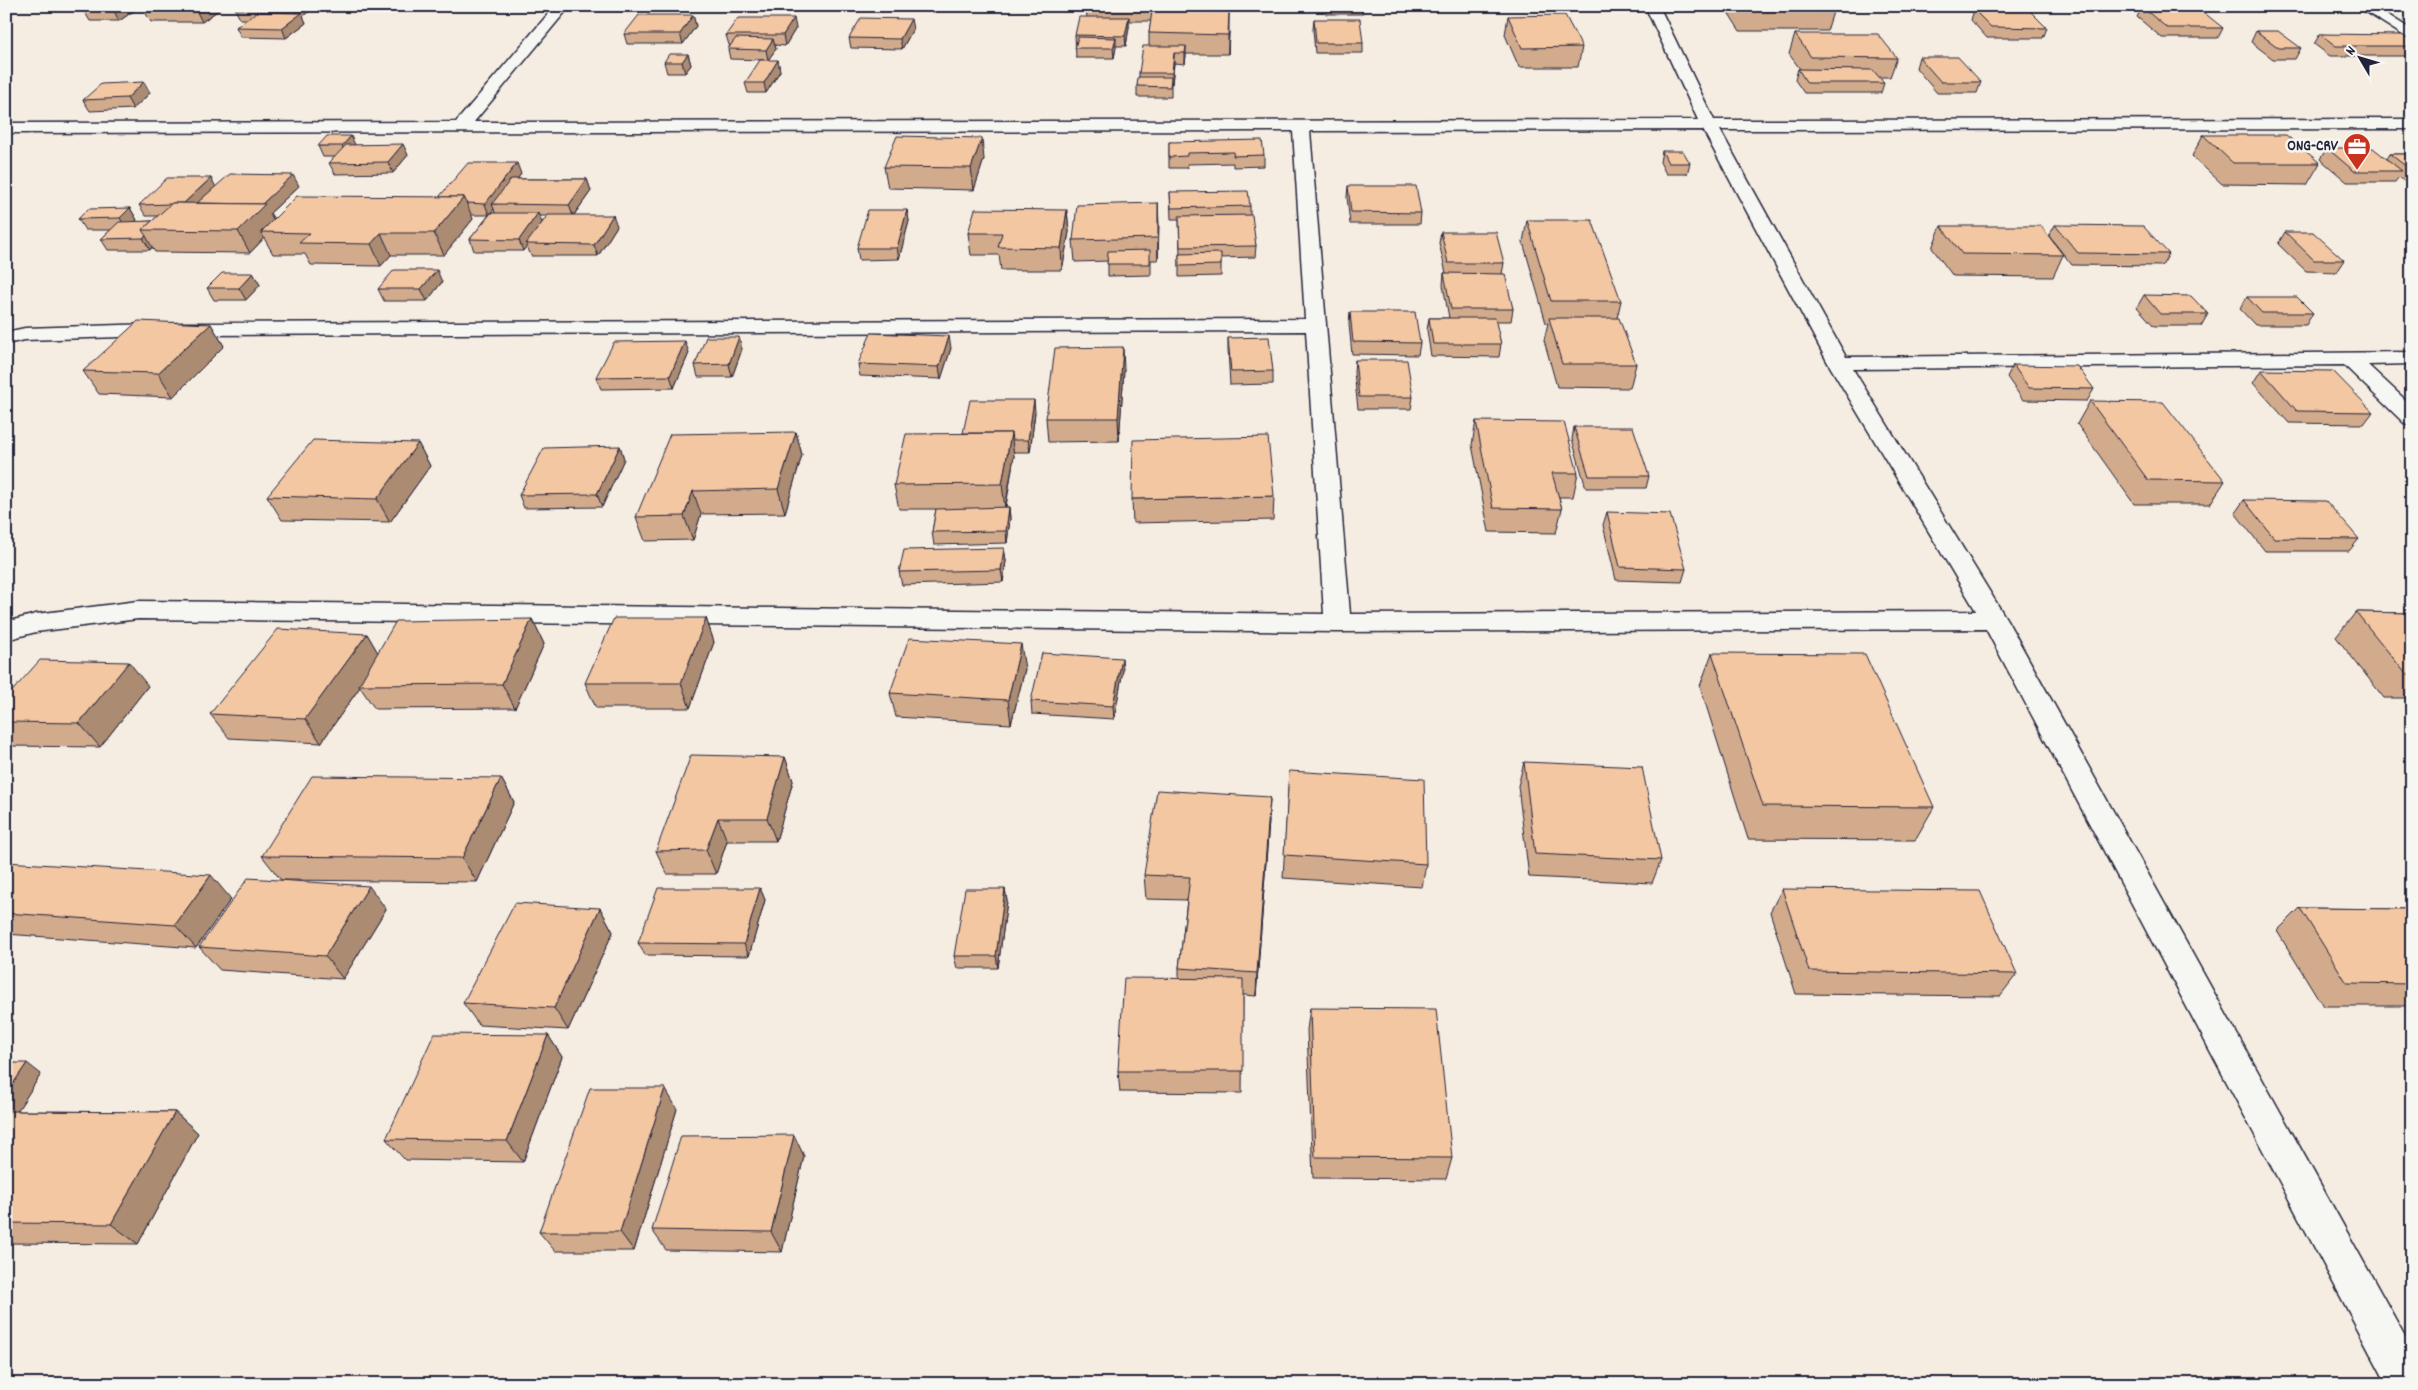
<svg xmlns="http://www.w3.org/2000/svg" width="2418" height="1390" viewBox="0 0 2418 1390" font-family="Dekko,sans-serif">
  <rect width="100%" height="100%" fill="#f6ede2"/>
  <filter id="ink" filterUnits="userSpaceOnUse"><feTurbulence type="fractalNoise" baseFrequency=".02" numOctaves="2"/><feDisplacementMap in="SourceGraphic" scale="10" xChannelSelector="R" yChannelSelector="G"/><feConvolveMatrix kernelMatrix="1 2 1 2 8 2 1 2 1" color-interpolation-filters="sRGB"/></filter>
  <g filter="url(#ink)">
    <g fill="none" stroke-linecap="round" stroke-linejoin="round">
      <defs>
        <g id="minor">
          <path d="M 555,6 L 570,6 L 474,122 L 1698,120 L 1645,6 L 1659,6 L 1714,120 L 2412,119 L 2412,129 L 1720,130 L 1846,357 L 2412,352 L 2412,364 L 2368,365 L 2412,406 L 2412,425 L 2404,423 L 2344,365 L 1853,369 L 2007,620 L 2412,1349 L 2412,1384 L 2387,1384 L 1986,629 L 1338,632 L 138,619 L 36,632 L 6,640 L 6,622 L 36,614 L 138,601 L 1324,614 L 1306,331 L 184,335 L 25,340 L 6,344 L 6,332 L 25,328 L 184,323 L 1305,319 L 1293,131 L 6,133 L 6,123 L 456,122 ZM 1703,130 L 1828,363 L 1976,611 L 1350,614 L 1310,131 Z"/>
          <polygon points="2357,6 2374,6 2412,30 2412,41"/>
        </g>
      </defs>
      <use href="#minor" stroke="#22223b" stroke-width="3"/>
      <use href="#minor" fill="#f6f6f2" fill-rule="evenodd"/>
    </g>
    <g fill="#d2ab8c" stroke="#22223b" fill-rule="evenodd">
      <polygon points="91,6 141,6 119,21 90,21 84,11"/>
      <polygon points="224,6 202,22 151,22 145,12"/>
      <polygon points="316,6 303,16 306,23 286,38 241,37 236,27 248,19 240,19 235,9"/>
      <polygon points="1077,6 1198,6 1198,12 1229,32 1228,54 1186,54 1185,64 1174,63 1172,84 1171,84 1171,97 1137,97 1137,86 1139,77 1139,73 1149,46 1149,33 1151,21 1129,21 1129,27 1126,46 1116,46 1114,58 1076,58 1075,35 1087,17 1086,10 1078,10"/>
      <polygon points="1325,6 1362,6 1362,14 1326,14"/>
      <polygon points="1727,6 1829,6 1833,12 1827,31 1740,31 1726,9"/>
      <polygon points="1831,6 1860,6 1860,8 1832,8"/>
      <polygon points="2142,7 2223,28 2218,38 2162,38 2137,17"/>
      <polygon points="1974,10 2047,28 2043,38 1987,38 1971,20"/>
      <polygon points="693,15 696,26 683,44 627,44 624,34"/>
      <polygon points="1508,16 1582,47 1578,67 1519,67 1505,35"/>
      <polygon points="1314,19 1363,43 1363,53 1315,53 1313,29"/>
      <polygon points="796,28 785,46 775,45 776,49 768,60 730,59 728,49 730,45 729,45 726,35"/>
      <polygon points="913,29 902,49 851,48 849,38"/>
      <polygon points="2256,31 2301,48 2295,59 2273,59 2251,42"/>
      <polygon points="1795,34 1897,58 1890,77 1880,77 1884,83 1881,93 1804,93 1795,80 1798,69 1800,69 1789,54"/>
      <polygon points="2320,34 2412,41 2412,56 2330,56 2314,44"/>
      <polygon points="688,54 691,65 685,73 667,73 664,62"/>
      <polygon points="1919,57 1981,82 1977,93 1937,93 1916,68"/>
      <polygon points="778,60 780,71 766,93 748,93 745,83"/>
      <polygon points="144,82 150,93 133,109 90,111 83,100"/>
      <polygon points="2203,135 2320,163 2307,185 2222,184 2192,156"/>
      <polygon points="1169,142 1264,155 1264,166 1233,167 1233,163 1187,164 1188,168 1169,168"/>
      <polygon points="355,145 408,155 393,173 335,174 329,163 335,157 323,157 318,146"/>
      <polygon points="2327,148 2387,159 2390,154 2412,154 2412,188 2399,177 2395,182 2347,182 2320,159"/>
      <polygon points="1662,151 1690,163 1687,174 1666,174 1660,162"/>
      <polygon points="984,159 974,190 888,188 884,167"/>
      <path d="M 521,174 L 517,179 L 587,179 L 591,191 L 574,215 L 617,226 L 598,256 L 531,256 L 527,246 L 523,251 L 474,251 L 470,239 L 489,215 L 471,215 L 473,219 L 444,255 L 391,255 L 381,266 L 311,265 L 305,254 L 273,254 L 264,238 L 250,253 L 155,252 L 152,247 L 150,250 L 108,250 L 101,239 L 111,230 L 85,230 L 78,219 L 130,208 L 137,220 L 134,222 L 152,221 L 158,216 L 146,216 L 139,205 L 211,178 L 215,187 L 299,186 L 270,213 L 274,219 L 439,197 ZM 494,209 L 495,213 L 491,213 ZM 539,216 L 547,216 L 542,223 Z"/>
      <polygon points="1348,186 1421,213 1420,224 1350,224 1347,197"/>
      <polygon points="1170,192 1250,206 1250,215 1256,246 1255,257 1221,258 1221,276 1179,277 1179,254 1180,254 1179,219 1171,219"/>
      <polygon points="1158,203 1158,260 1151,260 1151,275 1108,276 1108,261 1075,262 1073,240"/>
      <polygon points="907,210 909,221 899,259 859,260 857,248"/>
      <polygon points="1067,210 1069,232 1062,270 1001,270 999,255 971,255 968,233"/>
      <polygon points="1527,220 1621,301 1617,318 1636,364 1630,388 1557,387 1544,340 1548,323 1546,323 1523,242"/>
      <polygon points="2055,225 2169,254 2162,266 2072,265 2049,236"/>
      <polygon points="1941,226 2063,255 2053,277 1953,276 1932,248"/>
      <polygon points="1441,232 1504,263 1502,274 1513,309 1511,321 1495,321 1501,344 1499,357 1431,356 1427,330 1429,318 1449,318 1443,285 1444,273 1446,273 1439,243"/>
      <polygon points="2285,232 2344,260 2336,272 2306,271 2278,244"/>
      <polygon points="253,273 260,285 246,300 214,300 207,288"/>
      <polygon points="442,282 427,301 384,301 378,289"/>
      <polygon points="2144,295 2208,314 2201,326 2154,326 2137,307"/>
      <polygon points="2247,297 2313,313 2306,325 2255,325 2240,309"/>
      <polygon points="1350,312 1420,343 1418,355 1352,354 1349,324"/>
      <polygon points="211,324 224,346 173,397 99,394 83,371"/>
      <polygon points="1228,338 1273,371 1273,384 1230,385 1228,350"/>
      <polygon points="951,348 941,379 860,376 858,364"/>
      <polygon points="742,349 732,377 698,377 695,365"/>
      <polygon points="689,353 674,388 601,389 596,377"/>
      <polygon points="1355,360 1413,397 1411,409 1358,409 1354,372"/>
      <polygon points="2013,365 2094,389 2087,401 2023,400 2007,377"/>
      <polygon points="1124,370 1119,441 1048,442 1046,418"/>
      <polygon points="2261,370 2373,412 2364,424 2289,423 2253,383"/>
      <polygon points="2090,401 2225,481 2210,504 2134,504 2077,424"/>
      <polygon points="1035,412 1030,452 1013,452 1014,456 1006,507 1009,507 1010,519 1007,543 934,545 932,532 936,509 899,509 894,485 963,433"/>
      <polygon points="1476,421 1578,473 1573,497 1559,497 1562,509 1556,533 1489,532 1472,445"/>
      <polygon points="1574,427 1649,476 1646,488 1586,488 1572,439"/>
      <polygon points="796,432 802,455 785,513 701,514 693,540 645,541 636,517"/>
      <polygon points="418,443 430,466 390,522 282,520 267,496"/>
      <polygon points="620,446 624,459 602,507 524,508 519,495"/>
      <polygon points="1274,496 1273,520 1133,523 1132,499"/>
      <polygon points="2244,500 2359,539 2349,551 2265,551 2235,513"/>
      <polygon points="1607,512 1686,569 1682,582 1616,580 1603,525"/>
      <polygon points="1004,548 1006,561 1003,582 902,585 899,572"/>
      <polygon points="2356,612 2412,613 2412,698 2384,698 2336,637"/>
      <polygon points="706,618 714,642 690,708 596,708 585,683"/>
      <polygon points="532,619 544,644 515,708 375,709 360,687 321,743 229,738 210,714 367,634 378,653"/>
      <polygon points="1712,653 1934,807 1915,840 1748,839 1700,686"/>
      <polygon points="1025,669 1011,724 896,717 890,693"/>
      <polygon points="1123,670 1114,719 1032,714 1031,701"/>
      <polygon points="148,686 100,747 7,746 6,745 6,698"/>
      <polygon points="785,757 793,781 776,841 727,841 716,874 667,874 656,851"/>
      <polygon points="1524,762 1661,860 1652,883 1529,877 1518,786"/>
      <polygon points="1289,771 1426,864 1422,887 1283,878"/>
      <polygon points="501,778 514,802 477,882 281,880 262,856"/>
      <polygon points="1269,821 1256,996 1243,995 1242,1093 1120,1092 1118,1071 1179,979 1179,968 1187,900 1146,899 1144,875"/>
      <polygon points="6,862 231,899 196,948 6,934"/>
      <polygon points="760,888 765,900 749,956 645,955 638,943"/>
      <polygon points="1005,889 1007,901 998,968 957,968 954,956"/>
      <polygon points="1782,889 2017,974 2000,996 1796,994 1770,912"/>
      <polygon points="600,908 613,932 568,1030 479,1025 463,1003"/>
      <polygon points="2300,908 2412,909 2412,1006 2323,1006 2277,931"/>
      <polygon points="386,909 343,979 220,970 199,947"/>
      <polygon points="1310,1008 1452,1158 1446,1179 1313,1178 1307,1030"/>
      <polygon points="548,1035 562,1057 523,1162 405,1160 386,1139"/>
      <polygon points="6,1063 41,1074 17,1111 175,1112 198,1133 138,1244 6,1243"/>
      <polygon points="677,1109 634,1251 555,1251 539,1232"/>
      <polygon points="804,1156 782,1252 666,1250 652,1230"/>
    </g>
    <g fill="#ab8b72" stroke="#22223b">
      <polygon points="121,6 141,6 119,21 114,11"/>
      <polygon points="206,6 224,6 202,22 197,12"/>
      <polygon points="299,6 316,6 303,16 306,23 286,38 282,28 298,16 295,10"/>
      <polygon points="1229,12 1229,32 1228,54 1228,35"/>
      <polygon points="693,15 696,26 683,44 680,34"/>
      <polygon points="1129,17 1129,27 1126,46 1125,36"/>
      <polygon points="794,18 796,28 785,46 783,35"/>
      <polygon points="911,19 913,29 902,49 900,39"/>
      <polygon points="1116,38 1116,48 1114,58 1113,48"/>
      <polygon points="773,39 776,49 768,60 766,50"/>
      <polygon points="1186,46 1186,56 1185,64 1185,53"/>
      <polygon points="1174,53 1174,63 1172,84 1172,73"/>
      <polygon points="688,54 691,65 685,73 682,62"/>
      <polygon points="778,60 780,71 766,93 764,83"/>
      <polygon points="144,82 150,93 133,109 127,98"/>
      <polygon points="351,136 356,147 347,157 342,146"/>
      <polygon points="982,138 984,159 974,190 971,168"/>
      <polygon points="403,144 408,155 393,173 388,162"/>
      <polygon points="517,163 521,174 497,204 492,204 494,209 489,215 485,204"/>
      <polygon points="293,175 299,186 270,213 276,225 261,232 264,238 250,253 238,231 262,204"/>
      <polygon points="211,178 217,189 197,203 199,206 183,204"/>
      <polygon points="587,179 591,191 573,216 569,205"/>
      <polygon points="464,197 473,219 444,255 434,233"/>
      <polygon points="1158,203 1159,225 1158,260"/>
      <polygon points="130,208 137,220 127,229 120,218"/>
      <polygon points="907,210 909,221 899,259 897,248"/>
      <polygon points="1067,210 1069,232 1062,270 1061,248"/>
      <polygon points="538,213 543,225 526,244 527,246 523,251 519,240"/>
      <polygon points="613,215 617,226 598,256 594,245"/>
      <polygon points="381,233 391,255 381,266 371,244"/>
      <polygon points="146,236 152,247 150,250 143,238"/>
      <polygon points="437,270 442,282 427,301 421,289"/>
      <polygon points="253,273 260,285 246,300 239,288"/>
      <polygon points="211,324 224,346 173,397 158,373"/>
      <polygon points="949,336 951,348 941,379 939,367"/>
      <polygon points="739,337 742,349 732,377 729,364"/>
      <polygon points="685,341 689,353 674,388 670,376"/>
      <polygon points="1123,347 1124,370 1119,441 1118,418"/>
      <polygon points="1034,400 1035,412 1030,452 1028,440"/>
      <polygon points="796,432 802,455 785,513 778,489"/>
      <polygon points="1011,433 1014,456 1005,508 1002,484"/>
      <polygon points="418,443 430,466 390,522 377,499"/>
      <polygon points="620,446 624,459 602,507 597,494"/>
      <polygon points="693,491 701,514 693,540 684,516"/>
      <polygon points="1009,507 1010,519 1007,543 1006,531"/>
      <polygon points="1004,548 1006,561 1003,582 1001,570"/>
      <polygon points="706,618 714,642 690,708 681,683"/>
      <polygon points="532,619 544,644 515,708 502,684"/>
      <polygon points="367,634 381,658 359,685 360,687 321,743 305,719"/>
      <polygon points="1021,644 1025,669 1011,724 1008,700"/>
      <polygon points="1122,658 1123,670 1114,719 1113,706"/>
      <polygon points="129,662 148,686 100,747 79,723"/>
      <polygon points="785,757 793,781 776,841 767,818"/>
      <polygon points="501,778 514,802 477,882 462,858"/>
      <polygon points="1270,797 1269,821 1256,996 1257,973"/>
      <polygon points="718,818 727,841 716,874 706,850"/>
      <polygon points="211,875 231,899 196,948 175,925"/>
      <polygon points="369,886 386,909 343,979 325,956"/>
      <polygon points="760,888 765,900 749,956 744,944"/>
      <polygon points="1005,889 1007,901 998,968 996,956"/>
      <polygon points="600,908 613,932 568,1030 554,1008"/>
      <polygon points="548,1035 562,1057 523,1162 507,1141"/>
      <polygon points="27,1063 41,1074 13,1118 6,1113 6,1094"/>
      <polygon points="665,1088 677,1109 634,1251 620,1232"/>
      <polygon points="175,1112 198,1133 138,1244 111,1224"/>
      <polygon points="794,1135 804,1156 782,1252 771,1232"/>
    </g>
    <g fill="#f4c7a3" stroke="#22223b">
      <polygon points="91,6 121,6 114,11 84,11"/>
      <polygon points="154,6 206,6 197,12 145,12"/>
      <polygon points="238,6 299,6 295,10 235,9"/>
      <polygon points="1742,6 1829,6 1833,12 1745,11"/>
      <polygon points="2142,7 2197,7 2223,28 2167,28"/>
      <polygon points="1974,10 2029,10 2047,28 1991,27"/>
      <polygon points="1152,11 1229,12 1228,35 1149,33"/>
      <polygon points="257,12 302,13 282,28 236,27"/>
      <polygon points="639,15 693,15 680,34 624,34"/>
      <polygon points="1565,15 1582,47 1522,48 1508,16"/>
      <polygon points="1079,17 1129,17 1125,36 1075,35"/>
      <polygon points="738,18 794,18 783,35 726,35"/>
      <polygon points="861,18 911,19 900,39 849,38"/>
      <polygon points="1314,19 1360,19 1363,43 1316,43"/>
      <polygon points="2256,31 2278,31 2301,48 2279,48"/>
      <polygon points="1795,34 1878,34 1897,58 1811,57"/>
      <polygon points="2320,34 2402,35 2412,41 2412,46 2336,46"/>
      <polygon points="1078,37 1116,38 1113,48 1075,48"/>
      <polygon points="736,38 773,39 766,50 728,49"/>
      <polygon points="1143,46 1186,46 1185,53 1174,53 1172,73 1139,73"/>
      <polygon points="669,54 688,54 682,62 664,62"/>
      <polygon points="1919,57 1958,57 1981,82 1941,82"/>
      <polygon points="760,60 778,60 764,83 745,83"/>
      <polygon points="1798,69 1873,70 1884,83 1807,83"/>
      <polygon points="1138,77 1171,77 1170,87 1137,86"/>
      <polygon points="144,82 127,98 83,100 101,84"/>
      <polygon points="2203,135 2286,135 2320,163 2233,163"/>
      <polygon points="327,136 351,136 342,146 318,146"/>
      <polygon points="897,136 982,138 971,168 884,167"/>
      <polygon points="1262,140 1264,155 1233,156 1234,152 1187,153 1187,156 1169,157 1169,142"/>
      <polygon points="403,144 388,162 329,163 346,145"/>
      <polygon points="2327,148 2373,148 2402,171 2354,171"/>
      <polygon points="1662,151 1683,151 1690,163 1668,163"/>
      <polygon points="2390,154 2412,154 2412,171"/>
      <polygon points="468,163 517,163 485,204 467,203 464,197 439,197"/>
      <polygon points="230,174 293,175 262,204 197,203"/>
      <polygon points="167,178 211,178 184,203 172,203 171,204 139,205"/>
      <polygon points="511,179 587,179 569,205 492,204"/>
      <polygon points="1348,186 1416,186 1421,213 1351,212"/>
      <polygon points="1248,191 1250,206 1171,208 1170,192"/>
      <polygon points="297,196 464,197 434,233 381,233 371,244 299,243 310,233 261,232"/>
      <polygon points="172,203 265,204 238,231 142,230"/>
      <polygon points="1158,203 1158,238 1073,240 1077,205"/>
      <polygon points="130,208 120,218 78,219 88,209"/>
      <polygon points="975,209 1067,210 1061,248 998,247 1002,233 968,233"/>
      <polygon points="868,210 907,210 897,248 857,248"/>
      <polygon points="491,213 538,213 519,240 470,239"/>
      <polygon points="548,215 613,215 594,245 526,244"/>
      <polygon points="1252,215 1256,246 1180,247 1179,216"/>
      <polygon points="1527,220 1592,220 1621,301 1551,301"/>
      <polygon points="152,221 142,230 146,236 143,238 101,239 119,222"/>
      <polygon points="2055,225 2143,226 2169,254 2078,253"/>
      <polygon points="1941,226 2041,226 2063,255 1962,254"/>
      <polygon points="1441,232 1496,232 1504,263 1448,263"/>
      <polygon points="2285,232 2313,232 2344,260 2314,260"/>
      <polygon points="1150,250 1150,264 1107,264 1108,251"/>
      <polygon points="1221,253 1221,265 1179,266 1179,254"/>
      <polygon points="394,270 437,270 421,289 378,289"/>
      <polygon points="222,273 253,273 239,288 207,288"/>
      <polygon points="1444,273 1505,274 1513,309 1451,309"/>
      <polygon points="2144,295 2191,296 2208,314 2160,314"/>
      <polygon points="2247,297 2297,297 2313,313 2262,313"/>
      <polygon points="1350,312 1415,312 1420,343 1353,342"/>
      <polygon points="1429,318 1495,318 1501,344 1433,344"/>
      <polygon points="1549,318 1619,318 1636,364 1562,364"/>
      <polygon points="138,321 211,324 158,373 83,371"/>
      <polygon points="871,333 949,336 939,367 858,364"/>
      <polygon points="706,337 739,337 729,364 695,365"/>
      <polygon points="1269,337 1273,371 1231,372 1228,338"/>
      <polygon points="685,341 670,376 596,377 614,342"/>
      <polygon points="1123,347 1118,418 1046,418 1055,348"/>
      <polygon points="1355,360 1407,360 1413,397 1359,397"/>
      <polygon points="2013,365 2077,366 2094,389 2029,388"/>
      <polygon points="2261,370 2333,371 2373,412 2297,411"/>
      <polygon points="970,400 1034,400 1028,440 1012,440 1011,433 963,433"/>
      <polygon points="2090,401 2163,402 2225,481 2148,480"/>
      <polygon points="1476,421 1564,422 1578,473 1552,473 1562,509 1493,508"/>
      <polygon points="1574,427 1633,427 1649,476 1589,476"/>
      <polygon points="796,432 778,489 693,491 684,516 636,517 670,434"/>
      <polygon points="1011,433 1002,484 894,485 906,434"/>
      <polygon points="1268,437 1274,496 1132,499 1133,440"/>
      <polygon points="313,440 418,443 377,499 267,496"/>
      <polygon points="620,446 597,494 519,495 544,448"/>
      <polygon points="2244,500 2326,501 2359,539 2274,538"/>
      <polygon points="1009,507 1006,531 932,532 936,509"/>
      <polygon points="1607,512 1670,514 1686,569 1620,567"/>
      <polygon points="1004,548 1001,570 899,572 904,550"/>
      <polygon points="2356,612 2412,613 2412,674 2406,674"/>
      <polygon points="614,618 706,618 681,683 585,683"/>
      <polygon points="532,619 502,684 359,685 396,621"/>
      <polygon points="278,629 367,634 305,719 210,714"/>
      <polygon points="909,638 1021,644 1008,700 890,693"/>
      <polygon points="1042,653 1122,658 1113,706 1031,701"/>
      <polygon points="1712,653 1865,654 1934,807 1763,806"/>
      <polygon points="40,660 129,662 79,723 6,722 6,698"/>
      <polygon points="691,755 785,757 767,818 718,818 706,850 656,851"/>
      <polygon points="1524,762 1642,767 1661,860 1535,854"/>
      <polygon points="1289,771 1424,779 1426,864 1284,855"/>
      <polygon points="312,776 501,778 462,858 262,856"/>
      <polygon points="1157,790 1270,797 1257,973 1179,968 1190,877 1144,875"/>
      <polygon points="6,862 211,875 175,925 6,913"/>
      <polygon points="248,878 369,886 325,956 199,947"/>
      <polygon points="658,888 760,888 744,944 638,943"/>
      <polygon points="965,889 1005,889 996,956 954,956"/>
      <polygon points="1782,889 1980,891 2017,974 1809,971"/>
      <polygon points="515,903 600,908 554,1008 463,1003"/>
      <polygon points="2300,908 2412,909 2412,984 2347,983"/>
      <polygon points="1124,978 1243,979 1243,1071 1118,1071"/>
      <polygon points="1310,1008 1436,1009 1452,1158 1315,1157"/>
      <polygon points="434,1034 548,1035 507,1141 386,1139"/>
      <polygon points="6,1063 27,1063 6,1094"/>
      <polygon points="590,1088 665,1088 620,1232 539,1232"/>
      <polygon points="6,1111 175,1112 111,1224 6,1223"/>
      <polygon points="794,1135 771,1232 652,1230 681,1136"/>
    </g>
  </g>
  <defs>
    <symbol id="office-pin" viewBox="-11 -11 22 30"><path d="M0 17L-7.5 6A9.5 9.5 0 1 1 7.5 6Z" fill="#c8321e" stroke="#f6f6f2"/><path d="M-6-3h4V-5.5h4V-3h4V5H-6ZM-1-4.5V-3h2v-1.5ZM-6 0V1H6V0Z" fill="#fff"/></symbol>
  </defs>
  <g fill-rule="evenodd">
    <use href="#office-pin" x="2341" y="131" width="32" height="43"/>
  </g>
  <g text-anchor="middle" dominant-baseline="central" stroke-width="5" stroke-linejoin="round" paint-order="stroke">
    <g font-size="15" font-weight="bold" fill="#22223b" stroke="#f6f6f2" text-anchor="end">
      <text x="2338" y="147">ONG-CRV</text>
    </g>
  </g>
  <rect width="2418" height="1390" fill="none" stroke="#f6f6f2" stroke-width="25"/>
  <rect x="12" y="12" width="2393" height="1365" fill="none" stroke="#22223b" stroke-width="2" filter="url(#ink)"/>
  <g transform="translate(2360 58) rotate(308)" stroke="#f6f6f2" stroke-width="4" paint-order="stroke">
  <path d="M0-4L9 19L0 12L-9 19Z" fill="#22223b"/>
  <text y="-8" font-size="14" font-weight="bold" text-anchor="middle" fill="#22223b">N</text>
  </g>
</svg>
